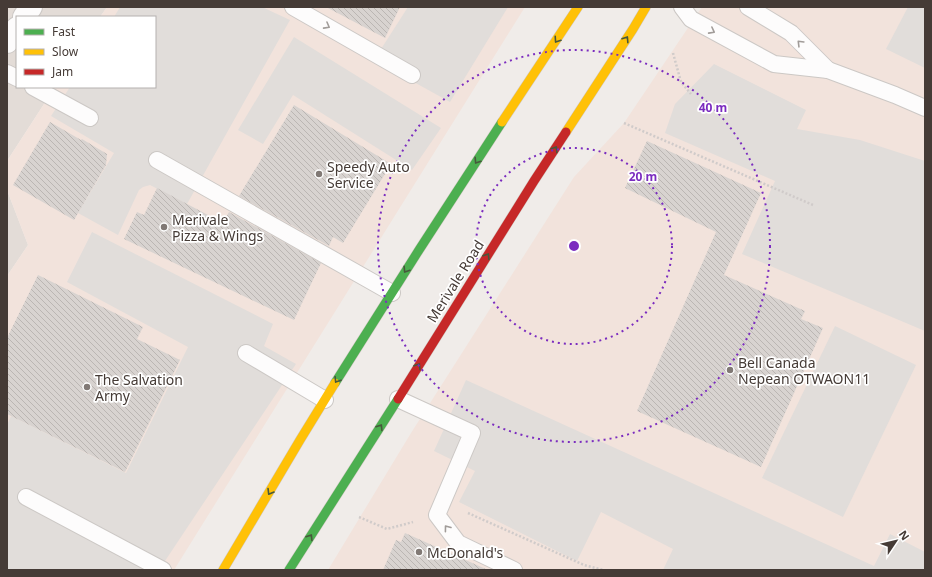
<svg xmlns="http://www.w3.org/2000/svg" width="932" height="577" viewBox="0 0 932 577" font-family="'Noto Sans',sans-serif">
  <defs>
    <pattern id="building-back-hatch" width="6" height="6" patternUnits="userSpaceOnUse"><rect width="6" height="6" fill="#d8d3d0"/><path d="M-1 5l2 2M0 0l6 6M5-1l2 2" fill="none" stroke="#bbb6b3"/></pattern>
  </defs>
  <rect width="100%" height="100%" fill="#f0ece9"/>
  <g fill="#e3dcd7">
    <polygon points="7,7 107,7 100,17 17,17 17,87 55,87 7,161"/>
    <polygon points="7,190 28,245 7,276"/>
  </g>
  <g fill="#f2e3dc">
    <polygon points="107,7 525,7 174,570 7,570 7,276 28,245 7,190 7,161 55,87 155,87 155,17 100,17"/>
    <polygon points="702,7 925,7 925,570 328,570 411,433 574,177 624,123"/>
  </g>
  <g fill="#e1ddda">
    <polygon points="120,7 262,7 290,20 187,204 150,185 143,187 139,190 118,235 78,213 114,153 51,116 70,87 155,87 155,17 114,17"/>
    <polygon points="408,7 508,7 450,102 374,60"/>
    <polygon points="908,7 925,7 925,68 886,49"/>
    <polygon points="294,37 441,128 412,170 293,95 263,144 238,130"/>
    <polygon points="714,64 806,110 797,129 860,140 925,161 925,331 742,254 775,181 665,133 675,104"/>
    <polygon points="92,232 273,324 264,346 296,364 159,570 7,570 7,425 11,416 126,473 188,347 67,282"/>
    <polygon points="835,326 916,365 843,517 762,478"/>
    <polygon points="466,380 874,566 890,534 925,552 925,570 663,570 673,549 601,512 577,561 459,502 475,471 434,451"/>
  </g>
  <g fill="url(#building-back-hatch)">
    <polygon points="326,7 400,7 385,38"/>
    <polygon points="294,105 391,164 343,243 333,237 329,246 239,196"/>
    <polygon points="50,122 81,140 82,139 107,154 106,165 74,220 13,185"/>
    <polygon points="647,141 761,193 724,275 805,311 801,319 823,328 761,467 637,411 716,232 625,188"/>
    <polygon points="157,188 223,223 229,212 321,263 294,320 124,239 137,212 144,215"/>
    <polygon points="38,275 143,327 137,339 180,360 125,472 7,414 7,338"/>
    <polygon points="405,533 488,570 383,570 396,540 401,542"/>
  </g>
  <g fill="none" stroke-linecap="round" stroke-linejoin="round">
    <defs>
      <g id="lane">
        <polyline points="293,7 412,75"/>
        <polyline points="682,7 691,19 774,64 828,70 895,95 925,108"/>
        <polyline points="748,7 791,33 828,70"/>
        <polyline points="7,73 17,78"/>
        <polyline points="33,87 90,118"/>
        <polyline points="157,160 392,293"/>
        <polyline points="246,353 325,400"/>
        <polyline points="398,399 472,433 437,515 458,543 514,570"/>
        <polyline points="26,497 163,570"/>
      </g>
      <g id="street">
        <polyline points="24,17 31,7"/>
        <polyline points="7,42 17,28"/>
      </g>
      <g id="fast">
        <polyline points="335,383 419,250 502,122"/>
        <polyline points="289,570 398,399"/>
      </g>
      <g id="slow">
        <polyline points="502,122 578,7"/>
        <polyline points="566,132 633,29 646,7"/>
        <polyline points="223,570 300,440 335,383"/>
      </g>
      <polyline id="jam" points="398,399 534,181 566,132"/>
    </defs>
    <use href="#lane" stroke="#ccc8c5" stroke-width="18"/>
    <use href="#street" stroke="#ccc8c5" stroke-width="24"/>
    <use href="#fast" stroke="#d0c8c2" stroke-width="10"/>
    <use href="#slow" stroke="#d0c8c2" stroke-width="10"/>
    <use href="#jam" stroke="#d0c8c2" stroke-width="10"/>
    <g stroke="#d0cbca" stroke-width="2.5" stroke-dasharray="2 2" stroke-linecap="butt">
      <polyline points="673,53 681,82 691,94"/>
      <polyline points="624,123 813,205"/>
      <polyline points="468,513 584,565 603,570"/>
      <polyline points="359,517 387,529 413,522"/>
    </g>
    <use href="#lane" stroke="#fdfcfc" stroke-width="16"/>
    <use href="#street" stroke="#fdfcfc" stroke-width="22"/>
    <use href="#fast" stroke="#4caf50" stroke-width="9"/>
    <use href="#slow" stroke="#ffc107" stroke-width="9"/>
    <use href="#jam" stroke="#c62828" stroke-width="9"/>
  </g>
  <defs><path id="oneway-chevron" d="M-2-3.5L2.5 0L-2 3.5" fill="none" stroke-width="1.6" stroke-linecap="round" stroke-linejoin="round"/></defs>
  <g stroke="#a19c99">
    <use href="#oneway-chevron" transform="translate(327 26) rotate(29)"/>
    <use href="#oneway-chevron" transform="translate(712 31) rotate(28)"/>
    <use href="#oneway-chevron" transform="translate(800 43) rotate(-135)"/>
    <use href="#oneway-chevron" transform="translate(447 528) rotate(-127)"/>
  </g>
  <g stroke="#47583c">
    <use href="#oneway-chevron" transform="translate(626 39) rotate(-57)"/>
    <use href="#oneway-chevron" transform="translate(557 40) rotate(124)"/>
    <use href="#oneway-chevron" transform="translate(555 149) rotate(-57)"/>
    <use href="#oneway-chevron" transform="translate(477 161) rotate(123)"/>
    <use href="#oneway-chevron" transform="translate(487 256) rotate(-58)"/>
    <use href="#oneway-chevron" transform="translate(406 270) rotate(123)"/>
    <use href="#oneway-chevron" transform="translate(418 366) rotate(-58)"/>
    <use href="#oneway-chevron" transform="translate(337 380) rotate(122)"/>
    <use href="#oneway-chevron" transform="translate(380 427) rotate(-58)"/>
    <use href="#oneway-chevron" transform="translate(270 492) rotate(121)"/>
    <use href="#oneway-chevron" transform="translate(310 537) rotate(-58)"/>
  </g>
  <g fill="none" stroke="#7b2cbf" stroke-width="2" stroke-dasharray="2 4">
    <circle cx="574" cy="246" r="98"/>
    <circle cx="574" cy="246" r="196"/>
  </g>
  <g fill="#817975" stroke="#fff" stroke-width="1.5">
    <circle cx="319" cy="174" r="4"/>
    <circle cx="164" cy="227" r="4"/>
    <circle cx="730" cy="370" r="4"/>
    <circle cx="87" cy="387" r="4"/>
    <circle cx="419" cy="552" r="4"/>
  </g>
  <g text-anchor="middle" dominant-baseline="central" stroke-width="3.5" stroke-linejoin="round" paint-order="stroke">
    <g font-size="14" fill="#453b36" stroke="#fff" text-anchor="start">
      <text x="327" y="166">Speedy Auto<tspan x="327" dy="16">Service</tspan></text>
      <text x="172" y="219">Merivale<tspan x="172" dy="16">Pizza &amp; Wings</tspan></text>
      <text x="738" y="362">Bell Canada<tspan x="738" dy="16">Nepean OTWAON11</tspan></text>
      <text x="95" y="379">The Salvation<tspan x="95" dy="16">Army</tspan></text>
      <text x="427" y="552">McDonald's</text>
    </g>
    <g font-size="14" fill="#453b36" stroke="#fff">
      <text transform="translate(455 281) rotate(-58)">Merivale Road</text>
    </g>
  </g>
  <circle cx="574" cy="246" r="6" fill="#7b2cbf" stroke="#fff" stroke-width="2"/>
  <g font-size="12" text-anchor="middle" font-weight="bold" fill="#7b2cbf" stroke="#fff" stroke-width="3.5" stroke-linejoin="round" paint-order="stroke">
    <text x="713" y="112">40 m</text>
    <text x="643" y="181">20 m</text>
  </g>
  <rect width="932" height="577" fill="none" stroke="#453b36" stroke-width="16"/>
  <rect x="16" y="16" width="140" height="72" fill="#ffffff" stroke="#b5b1af"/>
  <rect x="24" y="29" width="20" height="6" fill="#4caf50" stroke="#b5b1af"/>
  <text x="52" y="36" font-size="12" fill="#453b36">Fast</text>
  <rect x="24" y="49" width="20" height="6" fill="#ffc107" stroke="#b5b1af"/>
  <text x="52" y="56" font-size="12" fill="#453b36">Slow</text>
  <rect x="24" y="69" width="20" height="6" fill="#c62828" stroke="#b5b1af"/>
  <text x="52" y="76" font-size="12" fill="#453b36">Jam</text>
  <g transform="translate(896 541) rotate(55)" stroke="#ffffff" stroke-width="3" paint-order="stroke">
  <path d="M0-3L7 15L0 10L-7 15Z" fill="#453b36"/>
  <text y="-6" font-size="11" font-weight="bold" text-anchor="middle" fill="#453b36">N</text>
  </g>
</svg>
